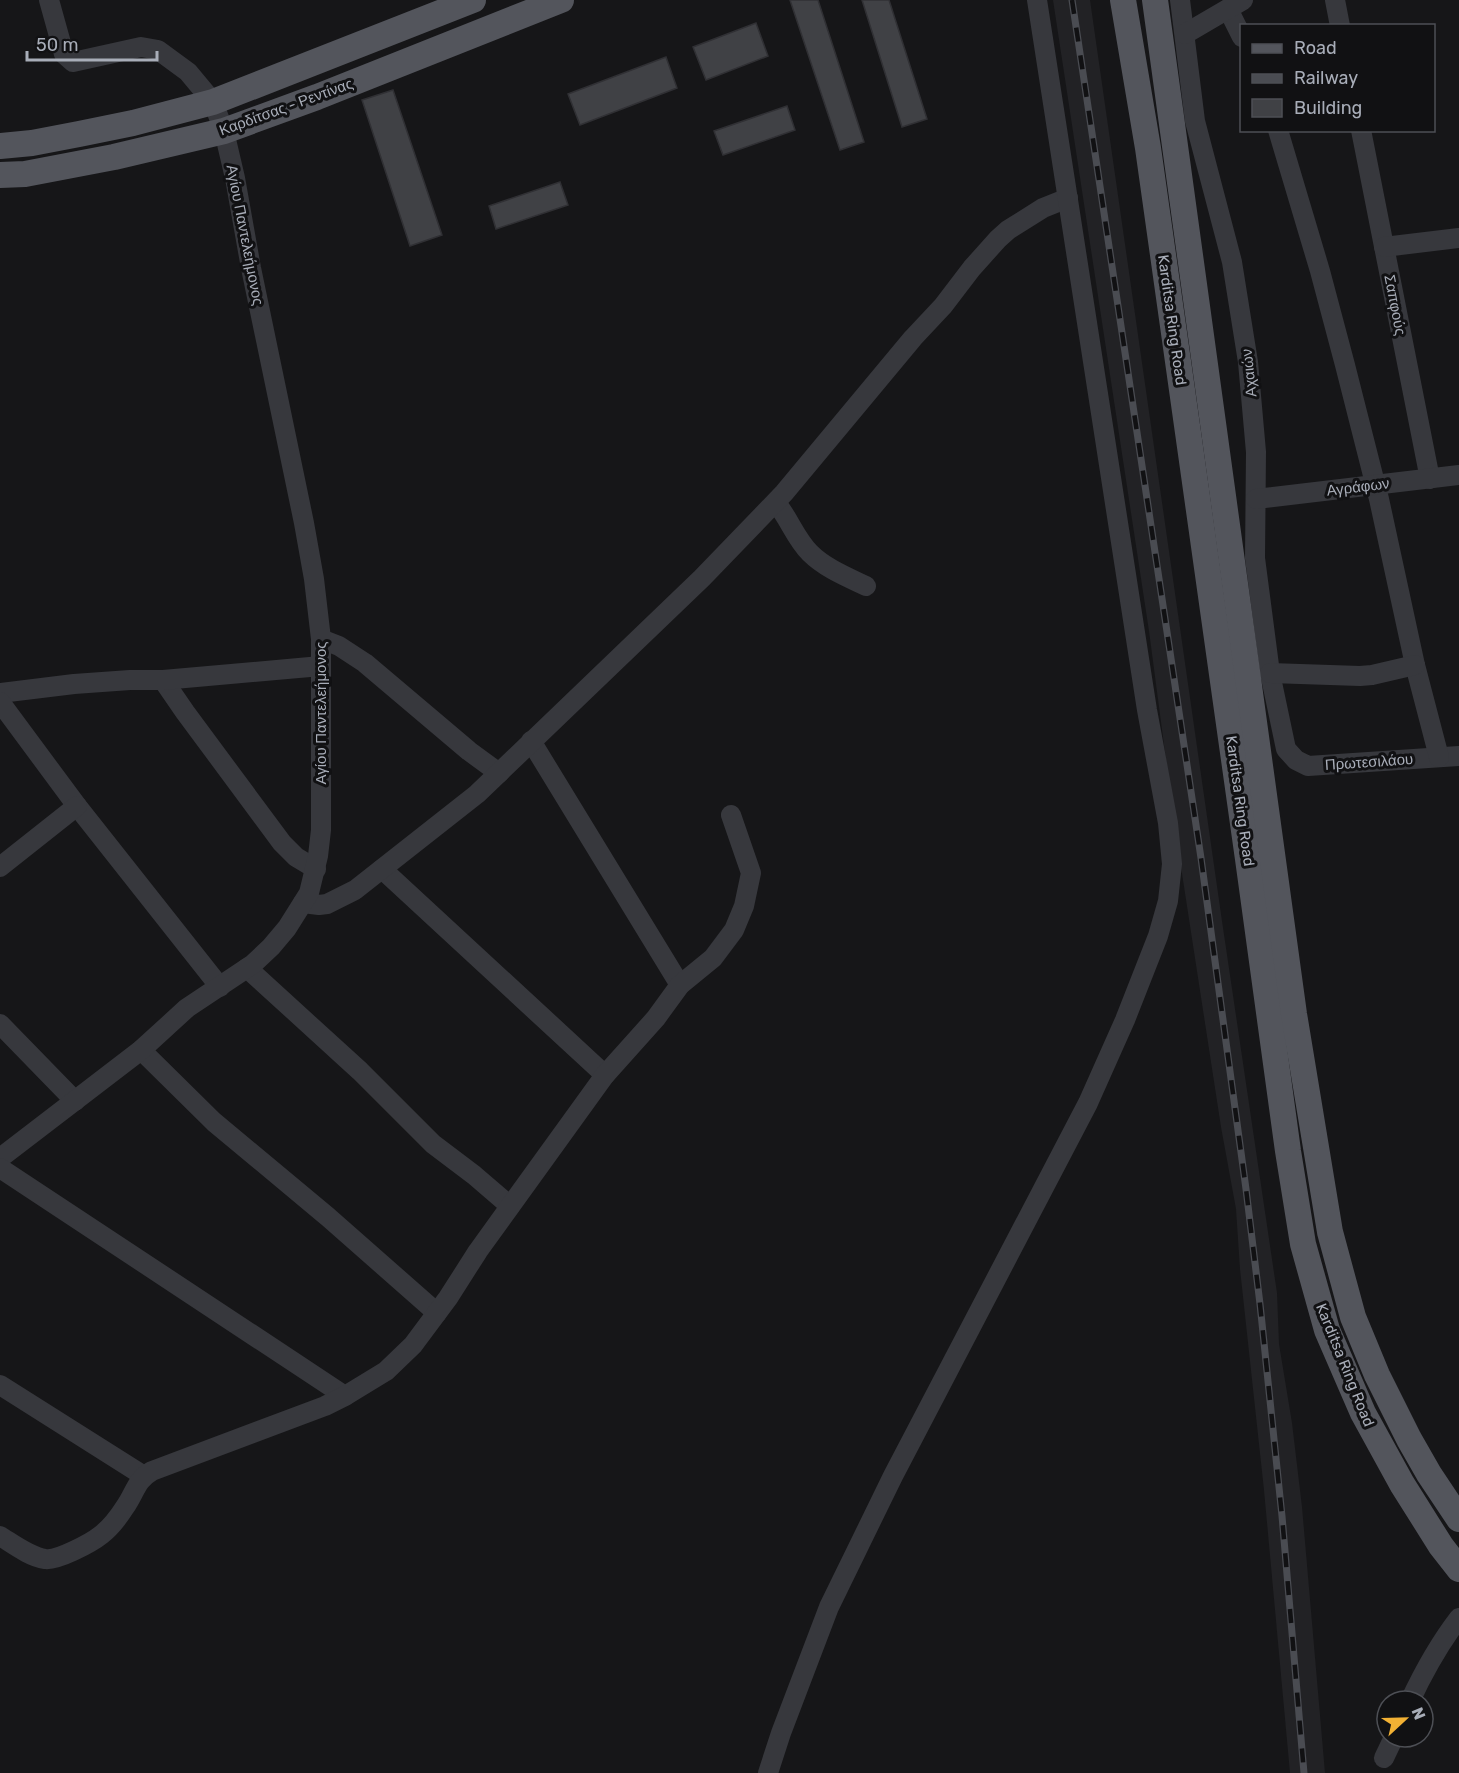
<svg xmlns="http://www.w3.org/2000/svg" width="1459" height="1773" viewBox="0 0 1459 1773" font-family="Rubik,sans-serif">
  <rect width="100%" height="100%" fill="#161618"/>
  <polygon fill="#222225" points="1053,0 1090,0 1222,921 1277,1293 1279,1344 1292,1423 1302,1507 1325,1773 1290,1773 1264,1490 1240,1269 1236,1209 1221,1127 1175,828 1149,631"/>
  <g fill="#404145" stroke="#303034" stroke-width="1.5">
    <polygon points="790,0 818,0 864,142 840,150"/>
    <polygon points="862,0 889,0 927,119 902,127"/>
    <polygon points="756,23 768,56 706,80 693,47"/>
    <polygon points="666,57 677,88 580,125 568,94"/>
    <polygon points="393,90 442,235 410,246 362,100"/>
    <polygon points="787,106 795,130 723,155 714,131"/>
    <polygon points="560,182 568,205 496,229 489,206"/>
  </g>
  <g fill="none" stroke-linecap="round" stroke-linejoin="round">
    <g stroke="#37383d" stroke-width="20">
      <polyline points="1180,0 1195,121 1232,262 1248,362 1256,452 1255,558 1270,673 1286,749 1296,760 1308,766 1459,756"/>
      <polyline points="1335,0 1340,26"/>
      <polyline points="1228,9 1242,37"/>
      <polyline points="1185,34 1243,0"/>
      <polyline points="1278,130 1320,271 1345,365 1379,499 1415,665 1439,757"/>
      <polyline points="1361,130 1430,479"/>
      <polyline points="1384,247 1459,238"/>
      <polyline points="1256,499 1459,475"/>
      <path d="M 776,503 C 789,518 795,538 810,553 C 825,568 847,577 866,586"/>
      <polyline points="321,639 339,646 365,663 469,751 499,773"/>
      <polyline points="1270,673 1360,676 1372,675 1415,665"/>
      <polyline points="163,680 185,712 282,843 296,857 316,869"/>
      <polyline points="0,693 74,684 130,680 163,680 321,666"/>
      <polyline points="0,702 77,806 220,987"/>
      <polyline points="531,741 680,985"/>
      <polyline points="0,867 77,806"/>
      <polyline points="382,869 605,1075"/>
      <polyline points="303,903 319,905 327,904 355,890 477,794 702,578 784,493 913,338 943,306 972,268 998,239 1008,230 1043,208 1068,198"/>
      <polyline points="247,968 360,1071 433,1144 474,1175 510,1206"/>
      <polyline points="0,1024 75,1101"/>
      <polyline points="141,1050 214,1122 328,1217 437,1313"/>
      <polyline points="0,1158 141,1050 187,1008 253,964 271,947 287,928 309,893 318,856 321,830 321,639 314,579 304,523 251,268 235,178 224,131 213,102 188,72 158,50 141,47 73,62 64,54 49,0"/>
      <polyline points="0,1168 345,1396"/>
      <polyline points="0,1385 144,1476"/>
      <path d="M 0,1536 C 13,1544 30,1557 45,1559 C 57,1561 91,1543 101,1535 C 110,1528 118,1518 125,1507 C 135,1493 136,1480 152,1471 L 325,1406 L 345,1396 L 386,1371 L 413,1345 L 448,1298 L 478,1251 L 605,1075 L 656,1018 L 680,985 L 713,958 L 734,930 L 744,906 L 751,873 L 731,815"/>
      <path d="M 1410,1701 C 1424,1671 1439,1644 1459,1618"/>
      <polyline points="1384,1758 1394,1737"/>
      <polyline points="768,1773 781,1733 829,1607 893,1476 1088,1103 1125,1020 1158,936 1168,901 1172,864 1168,823 1147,710 1037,0"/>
    </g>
    <g stroke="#53555c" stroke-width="26">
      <polyline points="1123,0 1148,148 1248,859 1288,1151 1303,1244 1327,1330 1363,1413 1402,1484 1441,1546 1459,1569"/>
      <polyline points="1155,0 1294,1014 1330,1232 1353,1317 1377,1375 1409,1439 1429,1474 1459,1519"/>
      <polyline points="0,146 32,143 79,134 133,123 213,102 473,0"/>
      <polyline points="0,175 25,174 114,157 224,131 317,97 561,0"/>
    </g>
    <defs>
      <polyline id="rail" points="1072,0 1201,858 1246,1189 1260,1304 1282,1516 1304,1773"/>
    </defs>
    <use href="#rail" stroke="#4a4c52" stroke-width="7"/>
    <use href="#rail" stroke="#111113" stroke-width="4.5" stroke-dasharray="14" stroke-linecap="butt"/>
  </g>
  <g text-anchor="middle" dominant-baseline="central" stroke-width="6" stroke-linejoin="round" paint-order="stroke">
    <g font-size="15" fill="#a8adb8" stroke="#111113">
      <text transform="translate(286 107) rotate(-20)">Καρδίτσας - Ρεντίνας</text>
      <text transform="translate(245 235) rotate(79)">Αγίου Παντελεήμονος</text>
      <text transform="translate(1395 305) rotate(79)">Σαπφούς</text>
      <text transform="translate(1172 320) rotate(82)">Karditsa Ring Road</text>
      <text transform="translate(1249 373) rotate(-96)">Αχαιών</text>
      <text transform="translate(1358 487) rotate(-7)">Αγράφων</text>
      <text transform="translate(321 713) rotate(-90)">Αγίου Παντελεήμονος</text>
      <text transform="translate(1369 762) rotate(-4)">Πρωτεσιλάου</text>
      <text transform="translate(1240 801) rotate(82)">Karditsa Ring Road</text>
      <text transform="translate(1345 1365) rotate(68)">Karditsa Ring Road</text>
    </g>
  </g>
  <rect x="1240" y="24" width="195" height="108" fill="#111113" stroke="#4d4f55" stroke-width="1.5"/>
  <rect x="1252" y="44" width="30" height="9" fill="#53555c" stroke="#4d4f55" stroke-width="1.5"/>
  <text x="1294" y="54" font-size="18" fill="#a8adb8">Road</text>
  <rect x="1252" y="74" width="30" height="9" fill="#4a4c52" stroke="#4d4f55" stroke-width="1.5"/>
  <text x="1294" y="84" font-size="18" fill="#a8adb8">Railway</text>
  <rect x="1252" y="99" width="30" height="18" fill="#404145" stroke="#4d4f55" stroke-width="1.5"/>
  <text x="1294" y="114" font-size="18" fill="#a8adb8">Building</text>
  <g transform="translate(1405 1719) rotate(68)"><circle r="28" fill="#111113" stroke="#4d4f55" stroke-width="1.5"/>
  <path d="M0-4.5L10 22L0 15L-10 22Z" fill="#f2b134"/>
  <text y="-9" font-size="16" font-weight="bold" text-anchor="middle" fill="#a8adb8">N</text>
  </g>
  <path d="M27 51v9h130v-9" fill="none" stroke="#a8adb8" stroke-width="3"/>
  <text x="36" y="51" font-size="18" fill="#a8adb8" stroke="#111113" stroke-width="4.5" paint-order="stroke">50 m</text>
</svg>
